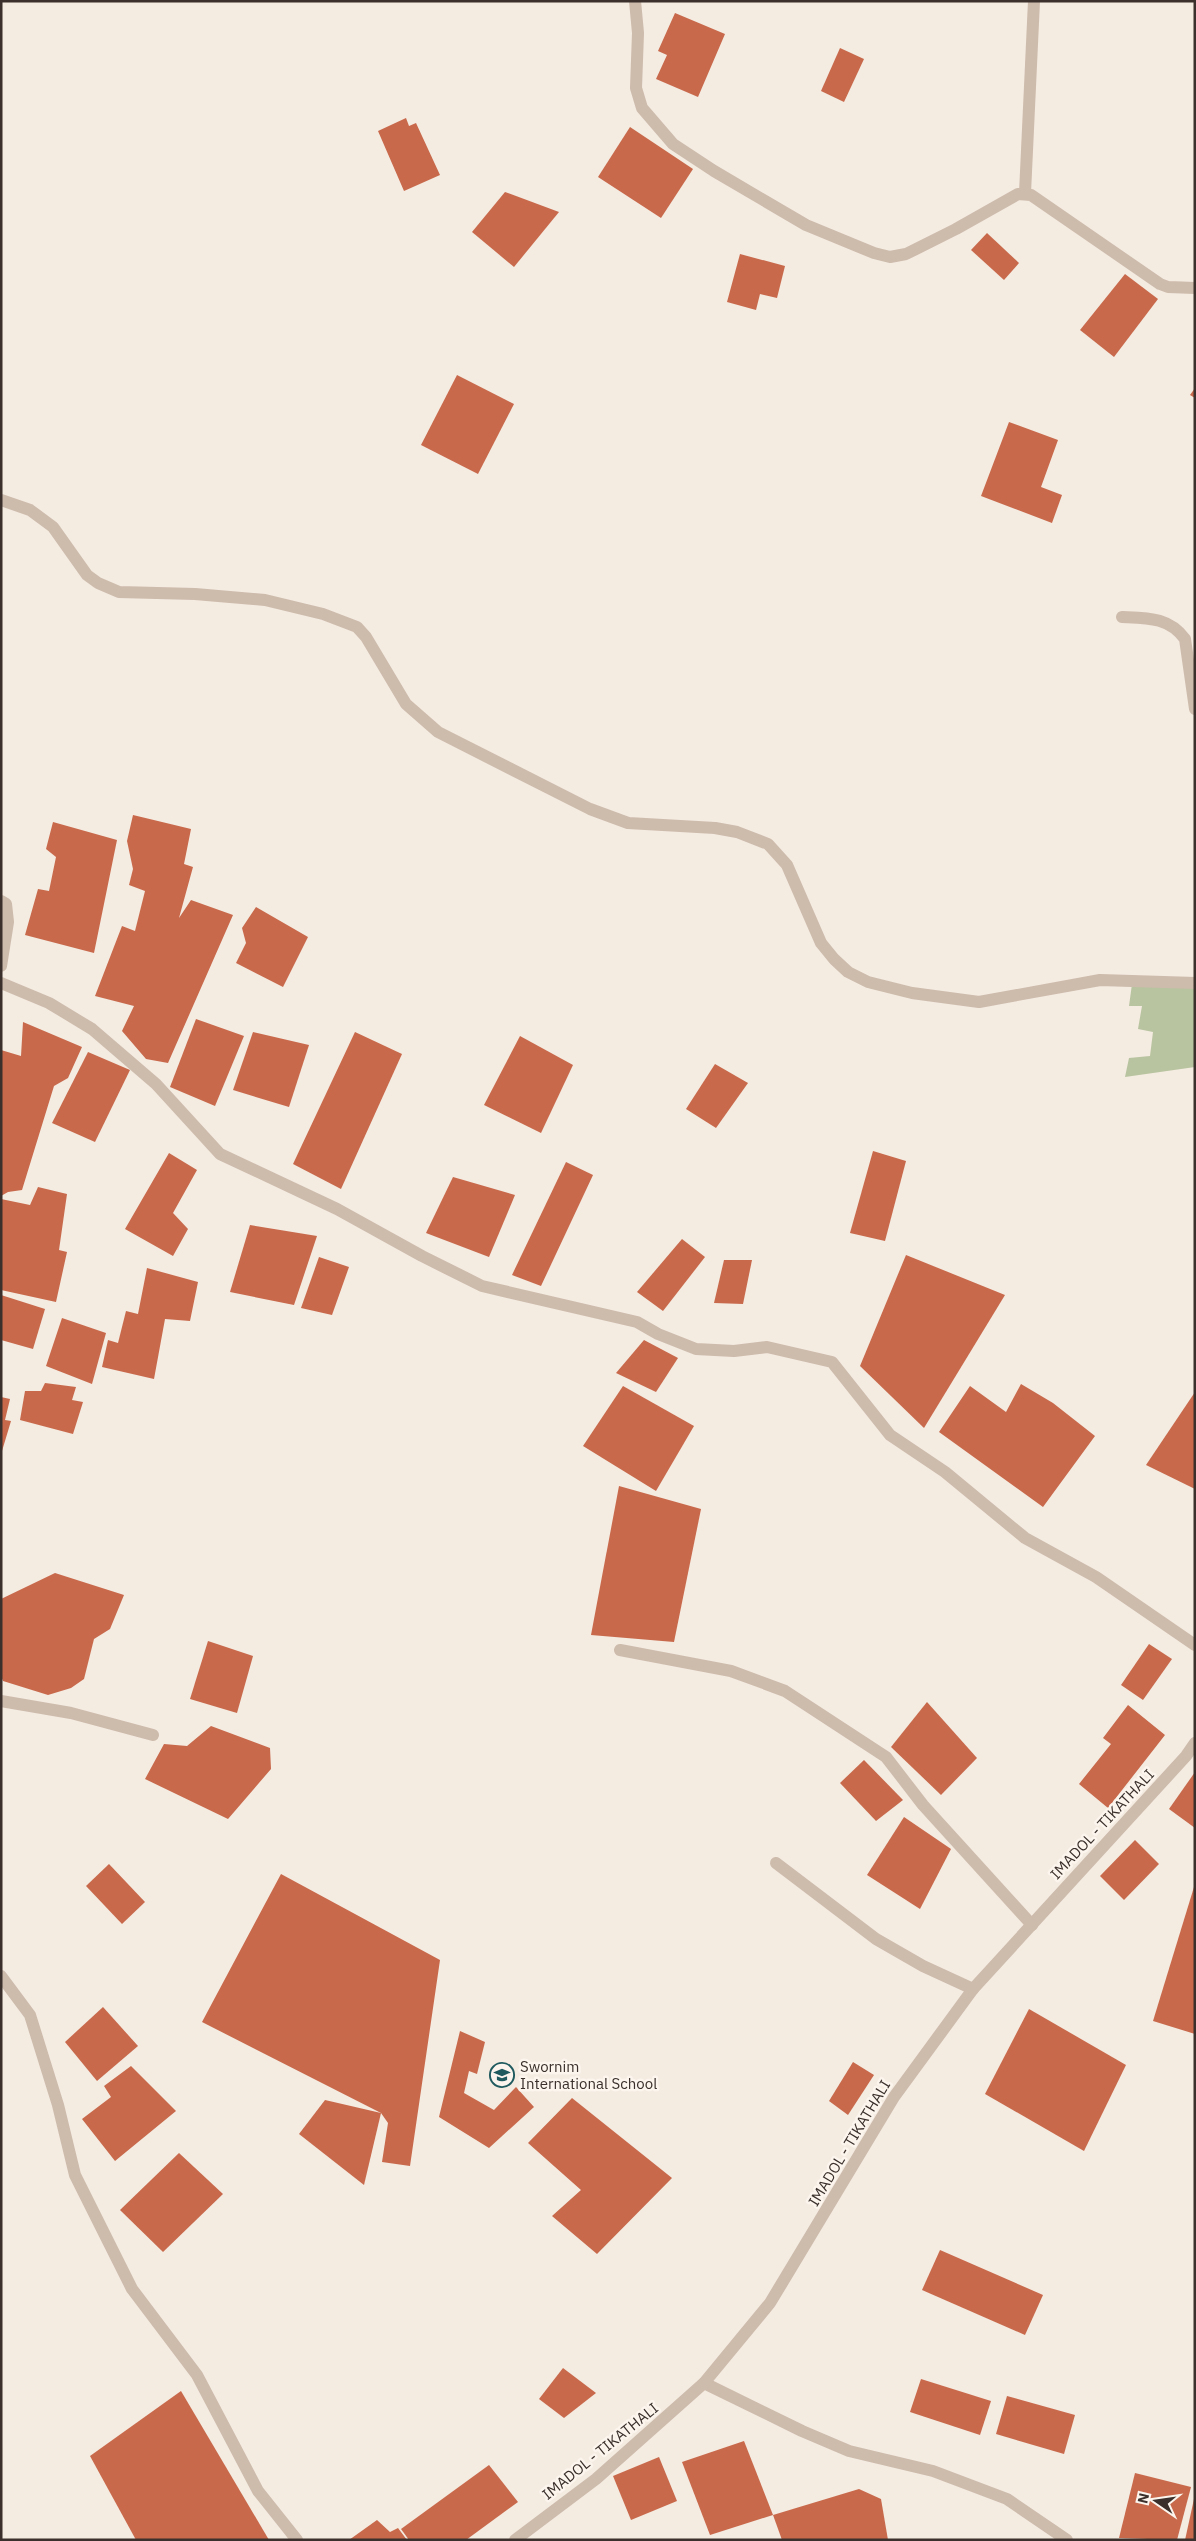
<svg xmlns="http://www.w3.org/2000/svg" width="1196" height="2541" viewBox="0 0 1196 2541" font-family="'IBM Plex Sans',sans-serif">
  <rect width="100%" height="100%" fill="#f4ebe1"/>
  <polygon fill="#b8c4a0" points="1132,984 1195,984 1195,1067 1125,1077 1129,1058 1150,1056 1153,1032 1138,1029 1142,1006 1129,1006"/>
  <g fill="#c8694b">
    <polygon points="675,13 725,34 698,97 656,79 667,55 658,51"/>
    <polygon points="840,48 864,59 844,102 821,91"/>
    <polygon points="406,118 409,126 416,123 440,175 404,191 378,131"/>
    <polygon points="630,127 693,169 661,218 598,177"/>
    <polygon points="505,192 559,212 514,267 472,232"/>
    <polygon points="987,233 1019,263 1004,280 971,250"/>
    <polygon points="740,254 785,266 777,298 760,294 756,310 727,302"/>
    <polygon points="1125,274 1158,299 1114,357 1080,330"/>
    <polygon points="457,375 514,404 478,474 421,445"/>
    <polygon points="1195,388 1195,398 1190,395"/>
    <polygon points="1009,422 1058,440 1041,487 1062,495 1052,523 981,496"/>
    <polygon points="133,815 191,829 184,864 193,867 179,918 191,900 233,915 168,1063 146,1059 122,1031 134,1006 95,996 122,926 135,931 145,891 129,885 133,869 127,841"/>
    <polygon points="53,822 117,840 94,953 25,935 38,889 49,891 56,857 46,849"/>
    <polygon points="256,907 308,937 283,987 236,963 246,943 242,928"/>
    <polygon points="196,1019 244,1036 215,1106 170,1087"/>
    <polygon points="23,1022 82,1047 68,1078 54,1086 22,1190 8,1192 1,1196 1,1050 21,1056"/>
    <polygon points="253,1032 309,1045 289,1107 233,1090"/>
    <polygon points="355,1032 402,1054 341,1189 293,1164"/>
    <polygon points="520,1036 573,1065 541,1133 484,1105"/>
    <polygon points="88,1052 130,1070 95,1142 52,1123"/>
    <polygon points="715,1064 748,1083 716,1128 686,1109"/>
    <polygon points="873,1151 906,1161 885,1241 850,1233"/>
    <polygon points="169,1153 197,1170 173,1213 188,1229 173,1256 125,1229"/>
    <polygon points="566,1162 593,1175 541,1286 512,1275"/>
    <polygon points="453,1177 515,1195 489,1257 426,1233"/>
    <polygon points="38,1187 67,1194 59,1250 67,1252 56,1302 1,1290 1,1199 30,1205"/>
    <polygon points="250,1225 317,1236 294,1305 230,1292"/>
    <polygon points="682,1239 705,1257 663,1311 637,1292"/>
    <polygon points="906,1255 1005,1295 924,1428 860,1366"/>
    <polygon points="319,1257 349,1267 332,1315 301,1308"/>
    <polygon points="724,1260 752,1260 743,1304 714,1303"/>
    <polygon points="147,1268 198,1282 190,1321 165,1319 154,1379 102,1367 108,1340 118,1343 126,1311 138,1314"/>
    <polygon points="1,1295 45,1309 33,1349 1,1340"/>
    <polygon points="62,1318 106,1333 92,1384 46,1366"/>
    <polygon points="644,1340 678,1358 656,1392 616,1373"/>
    <polygon points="45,1383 76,1387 72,1400 83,1402 73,1434 20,1420 25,1391 41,1391"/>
    <polygon points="1021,1384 1053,1403 1095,1436 1043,1507 939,1432 970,1386 1006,1412"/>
    <polygon points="623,1386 694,1426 656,1491 583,1446"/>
    <polygon points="1195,1392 1195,1489 1146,1465"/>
    <polygon points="1,1397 10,1399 5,1420 11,1421 2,1451"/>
    <polygon points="619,1486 701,1509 674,1642 591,1635"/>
    <polygon points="55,1573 124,1595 110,1629 94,1639 84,1679 71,1688 48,1695 3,1681 1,1676 1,1599"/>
    <polygon points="208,1641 253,1656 237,1713 190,1699"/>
    <polygon points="1149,1644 1172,1659 1143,1700 1121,1685"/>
    <polygon points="927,1702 977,1758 941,1795 891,1747"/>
    <polygon points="1128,1705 1165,1735 1108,1808 1079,1784 1111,1744 1103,1738"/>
    <polygon points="211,1726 270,1748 271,1769 228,1819 145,1779 164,1744 187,1746"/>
    <polygon points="864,1760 903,1800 876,1821 840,1783"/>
    <polygon points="1195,1772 1195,1828 1169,1809"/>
    <polygon points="904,1817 951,1849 920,1909 867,1875"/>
    <polygon points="1135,1840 1159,1864 1124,1900 1100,1876"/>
    <polygon points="109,1864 145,1902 122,1924 86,1886"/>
    <polygon points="281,1874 440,1960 410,2166 382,2162 388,2123 381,2113 202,2022"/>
    <polygon points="1194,1887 1195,1887 1195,2034 1153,2021"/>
    <polygon points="103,2007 138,2046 97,2081 65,2042"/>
    <polygon points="1029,2009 1126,2065 1084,2151 985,2094"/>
    <polygon points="460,2031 485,2042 477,2074 469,2071 464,2093 494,2110 516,2087 534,2107 489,2148 439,2117"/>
    <polygon points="853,2062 874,2075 848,2115 829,2101"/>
    <polygon points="131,2066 176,2111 115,2161 82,2119 111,2097 104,2086"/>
    <polygon points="572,2098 672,2178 597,2254 552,2216 581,2190 528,2143"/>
    <polygon points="325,2100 381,2113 364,2185 299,2134"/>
    <polygon points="179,2153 223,2194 163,2252 120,2210"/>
    <polygon points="940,2250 1043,2295 1025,2335 922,2290"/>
    <polygon points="563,2368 596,2393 564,2418 539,2399"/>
    <polygon points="921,2379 991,2401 980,2435 910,2412"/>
    <polygon points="181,2391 269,2540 136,2540 90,2456"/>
    <polygon points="1007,2396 1075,2415 1064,2454 996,2434"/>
    <polygon points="744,2441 773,2515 710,2535 682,2462"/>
    <polygon points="659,2457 677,2501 631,2520 613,2476"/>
    <polygon points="489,2465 518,2502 466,2540 409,2540 401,2529"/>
    <polygon points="1135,2473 1191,2487 1177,2540 1119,2538"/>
    <polygon points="859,2489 881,2499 888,2540 782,2540 773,2515"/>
    <polygon points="1194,2499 1195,2540 1185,2540"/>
    <polygon points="377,2520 390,2532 398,2528 407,2540 349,2540"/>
  </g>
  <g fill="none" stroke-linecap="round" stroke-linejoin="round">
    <g stroke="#cdbbac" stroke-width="12">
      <polyline points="635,1 638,33 636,88 642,108 673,144 714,171 806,225 874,253 890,257 906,254 956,229 1018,194 1031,195 1160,284 1168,287 1195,288"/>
      <polyline points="1025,193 1034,1"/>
      <polyline points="1,500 30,510 53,527 87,575 98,583 119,592 195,594 265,600 323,614 357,627 366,637 406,704 438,732 590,809 628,823 715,828 737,832 768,844 787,865 821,943 834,959 848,972 868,982 912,993 979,1002 1100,980 1195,983"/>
      <path d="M 1122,617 C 1147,618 1169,617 1185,639 L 1195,709"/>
      <polyline points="1,901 6,904 8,922 1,966"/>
      <polyline points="1,983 49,1003 92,1029 156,1084 220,1154 337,1209 422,1256 482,1286 637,1322 658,1334 696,1349 734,1351 767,1347 832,1362 890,1435 945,1472 1025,1538 1096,1577 1195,1645"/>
      <polyline points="620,1650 731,1671 785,1691 886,1757 923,1805 1032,1925"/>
      <polyline points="1,1701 71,1713 153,1735"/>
      <polyline points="776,1863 876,1939 923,1966 973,1989"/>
      <polyline points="1,1976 30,2015 58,2105 75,2175 132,2289 197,2375 258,2491 297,2540"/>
      <polyline points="704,2383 802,2431 849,2451 933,2471 1007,2499 1067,2540"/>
      <polyline points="515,2540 596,2479 704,2383 770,2303 894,2097 973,1989 1186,1756 1195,1743"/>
    </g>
  </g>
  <defs>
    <symbol id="school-ring" viewBox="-11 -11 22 22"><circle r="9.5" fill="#fbf5ee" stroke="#1f5a5e" stroke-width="1.5"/><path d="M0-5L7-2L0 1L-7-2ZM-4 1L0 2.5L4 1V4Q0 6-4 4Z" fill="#1f5a5e"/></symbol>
  </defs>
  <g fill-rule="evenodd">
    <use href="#school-ring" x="488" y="2061" width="28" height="28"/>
  </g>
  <g text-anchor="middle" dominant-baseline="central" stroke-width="5" stroke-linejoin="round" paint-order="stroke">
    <g font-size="15" fill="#3b302b" stroke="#fbf5ee">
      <text transform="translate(1102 1824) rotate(-47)">IMADOL - TIKATHALI</text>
      <text transform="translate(849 2143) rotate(-59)">IMADOL - TIKATHALI</text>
      <text transform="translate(600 2451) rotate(-39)">IMADOL - TIKATHALI</text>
    </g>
    <g font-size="15" fill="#3b302b" stroke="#fbf5ee" text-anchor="start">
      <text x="520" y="2066">Swornim<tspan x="520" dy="17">International School</tspan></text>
    </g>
  </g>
  <rect width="1196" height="2541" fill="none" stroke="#3b302b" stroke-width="5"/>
  <g transform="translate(1156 2501) rotate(283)" stroke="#fbf5ee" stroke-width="4" paint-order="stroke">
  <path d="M0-4L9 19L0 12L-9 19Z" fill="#3b302b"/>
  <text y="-8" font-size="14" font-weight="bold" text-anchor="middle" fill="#3b302b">N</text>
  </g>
</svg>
